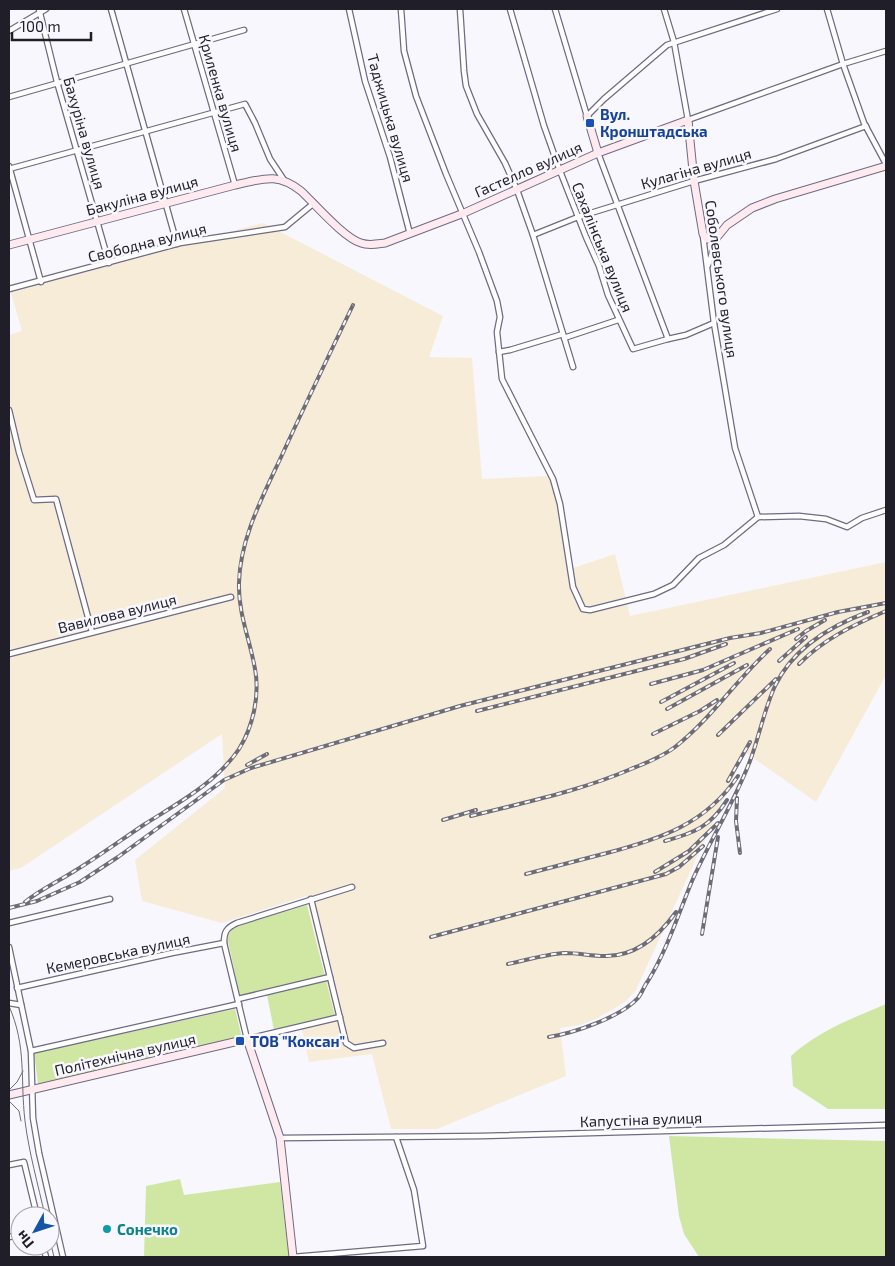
<svg xmlns="http://www.w3.org/2000/svg" width="895" height="1266" viewBox="0 0 895 1266" font-family="'Exo 2',sans-serif">
  <rect width="100%" height="100%" fill="#f8f7fd"/>
  <polygon fill="#f7ecd8" points="263,223 443,316 429,357 472,358 482,479 549,476 553,479 570,569 615,554 630,616 886,562 886,675 816,802 745,752 636,990 625,1002 596,1019 580,1025 560,1028 566,1076 437,1129 391,1129 372,1054 309,1062 300,1023 335,1015 306,896 222,923 142,901 135,860 225,788 222,734 21,868 9,871 9,659 13,657 9,641 9,335 22,331 10,290"/>
  <g fill="#cfe7a3">
    <polygon points="307,905 335,1016 274,1030 266,990 240,996 227,937 232,929 237,926"/>
    <path d="M 886,1004 L 886,1109 L 828,1109 L 793,1086 L 791,1056 C 818,1031 853,1018 886,1004 Z"/>
    <polygon points="235,1009 242,1038 38,1084 34,1053"/>
    <polygon points="669,1136 886,1141 886,1257 699,1257 684,1234 679,1216"/>
    <polygon points="180,1179 184,1195 280,1182 289,1257 144,1257 146,1186"/>
  </g>
  <g fill="none" stroke-linecap="round" stroke-linejoin="round">
    <defs>
      <g id="street">
        <polyline points="39,9 57,82 109,263"/>
        <polyline points="111,9 177,244"/>
        <polyline points="184,9 235,185"/>
        <polyline points="349,9 365,81 390,157 410,234"/>
        <polyline points="401,9 404,51 416,96 446,174 479,252 497,301 500,317 497,332 502,379 553,479 560,504 573,587 583,609 590,610 654,594 673,585 699,558 724,545 758,517 799,516 826,519 847,527 862,518 886,510"/>
        <polyline points="460,9 464,71 466,86 477,114 505,163 517,190 533,235 573,367"/>
        <polyline points="510,9 544,126 560,171 586,237 599,266 608,295 633,349 668,339 686,335 714,323"/>
        <polyline points="555,9 587,116 604,99 667,45 777,9"/>
        <polyline points="664,9 674,42 688,120 843,64 886,51"/>
        <polyline points="827,9 843,64 864,123 886,164"/>
        <polyline points="9,31 46,9"/>
        <polyline points="9,97 244,30"/>
        <polyline points="598,153 668,339"/>
        <polyline points="9,166 41,282"/>
        <polyline points="9,169 245,104 255,123 270,159 284,180"/>
        <polyline points="533,235 578,217 694,181 776,159 866,126"/>
        <polyline points="703,236 714,323 735,448 758,517"/>
        <polyline points="708,265 718,236"/>
        <polyline points="9,289 180,243 285,227 314,203"/>
        <polyline points="564,338 618,320"/>
        <polyline points="499,352 510,350 563,334"/>
        <polyline points="9,410 19,452 34,500 56,499 92,632"/>
        <polyline points="9,654 231,597"/>
        <polyline points="311,899 346,1043 354,1048 383,1043"/>
        <polyline points="9,923 110,899"/>
        <polyline points="9,947 31,1051 33,1118 39,1153 63,1257"/>
        <polyline points="17,988 172,953 224,943"/>
        <polyline points="238,999 330,977"/>
        <polyline points="9,1003 21,1005"/>
        <path d="M 340,1017 L 247,1039 L 224,943 C 224,932 226,928 237,923 L 352,887"/>
        <polyline points="31,1051 239,1004"/>
        <polyline points="280,1138 482,1136 886,1125"/>
        <polyline points="9,1165 24,1162 37,1216"/>
        <polyline points="9,1237 20,1235"/>
        <polyline points="43,1246 46,1257"/>
        <polyline points="293,1257 423,1246 414,1190 396,1137"/>
      </g>
      <g id="secondary">
        <polyline points="587,116 598,153"/>
        <path d="M 9,245 L 235,185 C 263,179 277,172 301,191 C 315,204 344,238 361,243 C 369,246 377,244 385,243 L 464,213 L 598,153 L 688,120 L 694,181 L 703,234 L 707,239 L 718,236 L 727,225 L 752,208 L 775,199 L 886,166"/>
        <polyline points="9,1095 247,1039 280,1138 293,1257"/>
      </g>
    </defs>
    <use href="#street" stroke="#6f6a85" stroke-width="7"/>
    <use href="#secondary" stroke="#6f6a85" stroke-width="9"/>
    <use href="#street" stroke="#fff" stroke-width="4.5"/>
    <use href="#secondary" stroke="#ffeaf0" stroke-width="7"/>
    <g stroke="#6e6c75" stroke-width="1">
      <path d="M 9,1006 C 27,1047 20,1079 25,1121 C 29,1153 38,1184 45,1216"/>
      <polyline points="9,1090 17,1082 23,1071"/>
      <polyline points="9,1101 19,1111 21,1121"/>
      <polyline points="50,1240 54,1257"/>
    </g>
    <defs>
      <g id="rail">
        <polyline points="796,639 806,631 825,620"/>
        <polyline points="779,661 806,637"/>
        <path d="M 799,664 C 824,639 853,625 886,611"/>
        <polyline points="651,684 703,670 798,629"/>
        <polyline points="661,702 734,663"/>
        <polyline points="667,709 747,665"/>
        <polyline points="477,711 684,659 726,644"/>
        <polyline points="653,734 700,711 717,700"/>
        <polyline points="718,735 776,679"/>
        <polyline points="247,765 267,754"/>
        <polyline points="728,781 750,742"/>
        <polyline points="737,798 736,821 740,853"/>
        <path d="M 471,816 C 526,802 580,791 631,769 C 646,763 662,757 675,747 C 711,719 736,680 770,649"/>
        <polyline points="443,820 476,810"/>
        <path d="M 665,841 C 694,833 710,827 727,800"/>
        <polyline points="655,872 689,851 718,823"/>
        <path d="M 526,874 C 553,867 580,860 607,853 C 660,839 706,824 738,776"/>
        <path d="M 25,902 C 40,890 57,882 73,872 C 98,857 121,840 145,824 C 178,803 216,783 239,749 C 253,727 260,695 255,669 C 250,640 238,613 239,583 C 240,538 263,496 282,455 C 305,405 329,355 353,305"/>
        <polyline points="9,908 37,901 80,882 118,857 224,780 251,768 460,706 730,638 761,633 838,612 886,603"/>
        <polyline points="702,934 718,837"/>
        <polyline points="431,937 666,874 679,867 703,846"/>
        <path d="M 508,964 C 527,960 546,954 565,953 C 578,953 591,956 604,956 C 635,957 659,936 676,912"/>
        <path d="M 549,1037 C 574,1033 621,1017 638,998 C 642,993 644,986 648,981 C 667,950 678,915 692,881 C 710,840 734,803 750,761 C 759,737 764,710 775,686 C 793,648 830,626 868,612"/>
      </g>
    </defs>
    <use href="#rail" stroke="#6e6c75" stroke-width="4"/>
    <use href="#rail" stroke="#f8f7fd" stroke-width="2" stroke-dasharray="5.5" stroke-linecap="butt"/>
  </g>
  <g fill="#1a4fb4" stroke="#f8f7fd" stroke-width="2">
    <rect x="585" y="118" width="10" height="10" rx="2.5"/>
    <rect x="235" y="1036" width="10" height="10" rx="2.5"/>
  </g>
  <circle fill="#0f9aa8" stroke="#f8f7fd" stroke-width="2" cx="107" cy="1229" r="5"/>
  <g text-anchor="middle" dominant-baseline="central" stroke-width="5" stroke-linejoin="round" paint-order="stroke">
    <g font-size="15" fill="#201e29" stroke="#f8f7fd">
      <text transform="translate(221 93) rotate(74)">Криленка вулиця</text>
      <text transform="translate(391 118) rotate(74)">Таджицька вулиця</text>
      <text transform="translate(85 133) rotate(74)">Бахуріна вулиця</text>
      <text transform="translate(696 168) rotate(-16)">Кулагіна вулиця</text>
      <text transform="translate(528 169) rotate(-24)">Гастелло вулиця</text>
      <text transform="translate(142 195) rotate(-15)">Бакуліна вулиця</text>
      <text transform="translate(147 242) rotate(-14)">Свободна вулиця</text>
      <text transform="translate(603 247) rotate(68)">Сахалінська вулиця</text>
      <text transform="translate(722 279) rotate(82)">Соболевського вулиця</text>
      <text transform="translate(117 613) rotate(-14)">Вавилова вулиця</text>
      <text transform="translate(118 953) rotate(-12)">Кемеровська вулиця</text>
      <text transform="translate(125 1054) rotate(-13)">Політехнічна вулиця</text>
      <text transform="translate(641 1119) rotate(-2)">Капустіна вулиця</text>
    </g>
    <g font-size="15" font-weight="bold" fill="#164399" stroke="#f8f7fd" text-anchor="start">
      <text x="600" y="114">Вул.<tspan x="600" dy="17">Кронштадська</tspan></text>
      <text x="250" y="1041">ТОВ "Коксан"</text>
    </g>
    <g font-size="15" font-weight="bold" fill="#0d838f" stroke="#f8f7fd" text-anchor="start">
      <text x="117" y="1229">Сонечко</text>
    </g>
  </g>
  <rect width="895" height="1266" fill="none" stroke="#201e29" stroke-width="20"/>
  <g transform="translate(35 1231) rotate(230)"><circle r="24" fill="#f8f7fd" stroke="#a2a0a8"/>
  <path d="M0-4L9 19L0 12L-9 19Z" fill="#1555a5"/>
  <text y="-8" font-size="14" font-weight="bold" text-anchor="middle" fill="#201e29">Пн</text>
  </g>
  <path d="M12 32v8h79v-8" fill="none" stroke="#201e29" stroke-width="2.5"/>
  <text x="20" y="32" font-size="15" fill="#201e29" stroke="#f8f7fd" stroke-width="4" paint-order="stroke">100 m</text>
</svg>
